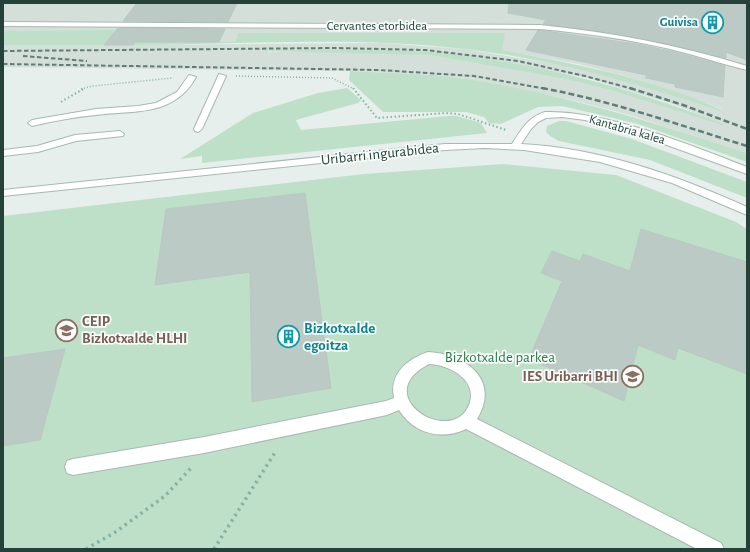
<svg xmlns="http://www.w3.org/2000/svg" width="750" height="552" viewBox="0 0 750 552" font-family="'Alegreya Sans',sans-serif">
  <rect width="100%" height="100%" fill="#e6efeb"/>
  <path fill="#d4dfda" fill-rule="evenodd" d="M 3,3 L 747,3 L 747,153 L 626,114 L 569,99 L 459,78 L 426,74 L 350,71 L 3,67 L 3,45 L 104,45 L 116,31 L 3,31 ZM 239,33 L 504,33 L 501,50 L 579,64 L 626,76 L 668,89 L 722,109 L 720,111 L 651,88 L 575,67 L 464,49 L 382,43 L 134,45 L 155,42 L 235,42 ZM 265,50 L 395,50 L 458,55 L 494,60 L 587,78 L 673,104 L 724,124 L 610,90 L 565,79 L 429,55 L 355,52 L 268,52 Z"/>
  <g fill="#bfe0c8">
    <polygon points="116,30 104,45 3,45 3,31"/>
    <path d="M 238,33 L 505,33 L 502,50 C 576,64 653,78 722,110 L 720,111 C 636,83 553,59 465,49 C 358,36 242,44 133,45 L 141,34 L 156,42 L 235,42 Z"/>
    <path d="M 265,50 C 330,50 395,47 459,55 C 551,66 638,91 724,124 L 723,125 L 610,90 L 565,79 L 429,55 L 262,51 Z"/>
    <path d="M 350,71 C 386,73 423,73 459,78 C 558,92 652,122 747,153 L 747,162 L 638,124 L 562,106 L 538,107 L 501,124 L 489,123 L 484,117 L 466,112 L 383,112 L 349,80 Z"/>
    <polygon points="347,88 361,100 358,103 296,120 301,130 448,116 457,116 481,123 487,133 202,163 202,156 180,159 253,113 318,93"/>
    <polygon points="559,121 566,121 632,139 747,182 747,198 650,160 559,141 550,136 546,132 547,126"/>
    <polygon points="503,164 616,175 736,222 747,229 747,549 3,549 3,216 364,174"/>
  </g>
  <g fill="#bbcac4" stroke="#b8c9c2">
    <polygon points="137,3 237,3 228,22 123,21"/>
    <polygon points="509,3 747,3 747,60 726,52 726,58 645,39 543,24 546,20 508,13"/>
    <polygon points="118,28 225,29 219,42 135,42 133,45 104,45"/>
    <polygon points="538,30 637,44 679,53 725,66 723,97 675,87 675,84 646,78 646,75 526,50"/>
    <polygon points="305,193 331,388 252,402 250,272 155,285 166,209"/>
    <polygon points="641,229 747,262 747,374 678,348 675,360 638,345 624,401 529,359 562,281 541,273 552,251 580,261 583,254 630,271"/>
    <polygon points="65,349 40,440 3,446 3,358"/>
  </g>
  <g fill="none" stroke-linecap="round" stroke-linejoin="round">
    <defs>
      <g id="minor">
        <path d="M 3,22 L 540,25 C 611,32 679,45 747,66 L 747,70 C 721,64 696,55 670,49 C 627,39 584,33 540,29 L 3,26 Z"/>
        <polygon points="219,74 226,76 202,129 198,132 195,131 194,129"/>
        <path d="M 189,75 L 196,77 C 174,117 134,110 96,115 C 74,117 53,121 32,126 L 28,123 L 32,120 L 96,109 L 138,106 L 156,103 L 177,92 Z"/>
        <path d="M 545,112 C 604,110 691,145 747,167 L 747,174 L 642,136 L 585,120 L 562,117 L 546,118 L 538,122 L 531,129 L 521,144 C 600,148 676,175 747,207 L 747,215 L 672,183 L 600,162 L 524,150 L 485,148 L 445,150 L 3,196 L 3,190 L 445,144 L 512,144 C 521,130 528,117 545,112 Z"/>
        <polygon points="120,131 124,134 123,136 76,141 38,152 3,156 3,150 37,146 75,135"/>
        <path d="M 428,352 C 465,354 501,379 477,419 L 721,543 L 724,549 L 697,549 L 466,429 C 441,441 413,433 399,410 L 387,415 L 204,453 L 73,475 L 67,473 L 65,467 L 67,461 L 73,459 L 204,437 L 386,401 L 394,398 C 389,374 407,359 428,352 ZM 429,364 C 451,365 482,382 467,409 C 447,444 369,395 429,364 Z"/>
      </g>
    </defs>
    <use href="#minor" stroke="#a8b8b2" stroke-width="2"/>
    <g stroke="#86b3a5" stroke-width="1.5" stroke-dasharray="1 2" stroke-linecap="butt">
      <polyline points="236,76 332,78 354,89"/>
      <polyline points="81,89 93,86 172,78"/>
    </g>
    <g stroke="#86b3a5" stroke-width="2" stroke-dasharray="1.5 2.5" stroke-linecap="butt">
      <polyline points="353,88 377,118 446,113 458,114 506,130"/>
      <polyline points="61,102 85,88"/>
    </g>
    <g stroke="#86b3a5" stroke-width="3.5" stroke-dasharray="2.5 4" stroke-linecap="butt">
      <polyline points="86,549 114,533 165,496 191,468"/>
      <polyline points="214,549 276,451"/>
    </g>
    <use href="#minor" fill="#fff" fill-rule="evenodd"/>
    <g stroke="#5f7d75" stroke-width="2" stroke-dasharray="4.5 2.5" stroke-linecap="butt">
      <polyline points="3,51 335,48 425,50 518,61 585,76 633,89"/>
      <polyline points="23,56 87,61"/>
      <polyline points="3,64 379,70 474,76 547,89"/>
    </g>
    <g stroke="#5f7d75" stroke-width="2.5" stroke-dasharray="6 3" stroke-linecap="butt">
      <path d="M 542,88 C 612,101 679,125 747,146"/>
      <polyline points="630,88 683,105 747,129"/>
    </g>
  </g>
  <defs>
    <symbol id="building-ring" viewBox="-11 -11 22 22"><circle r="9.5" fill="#f7fbf9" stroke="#0f9aa8" stroke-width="1.5"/><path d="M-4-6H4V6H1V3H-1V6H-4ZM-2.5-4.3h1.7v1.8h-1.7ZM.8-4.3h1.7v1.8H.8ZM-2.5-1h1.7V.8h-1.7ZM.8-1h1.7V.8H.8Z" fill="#0f9aa8"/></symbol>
    <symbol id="school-ring" viewBox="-11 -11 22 22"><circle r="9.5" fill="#f7fbf9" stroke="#8d6e63" stroke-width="1.5"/><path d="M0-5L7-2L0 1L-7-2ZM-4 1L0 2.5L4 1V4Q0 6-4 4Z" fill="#8d6e63"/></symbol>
  </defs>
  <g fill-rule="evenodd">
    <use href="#building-ring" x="700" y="10" width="25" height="25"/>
    <use href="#school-ring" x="54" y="318" width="25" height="25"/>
    <use href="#building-ring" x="276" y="324" width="25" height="25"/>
    <use href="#school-ring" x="620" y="364" width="25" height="25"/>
  </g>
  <g text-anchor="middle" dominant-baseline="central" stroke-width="3.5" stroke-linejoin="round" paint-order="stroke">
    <g font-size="13" font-weight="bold" fill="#0d838f" stroke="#f7fbf9" text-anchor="end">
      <text x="698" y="22">Guivisa</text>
    </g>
    <g font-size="13" fill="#24423a" stroke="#f7fbf9">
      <text x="377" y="26">Cervantes etorbidea</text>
      <text transform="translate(627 130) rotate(16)">Kantabria kalea</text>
    </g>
    <g font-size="15" fill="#24423a" stroke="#f7fbf9">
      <text transform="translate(380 154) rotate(-6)">Uribarri ingurabidea</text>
    </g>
    <g font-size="15" font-weight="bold" fill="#785e54" stroke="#f7fbf9" text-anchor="start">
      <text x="82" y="321">CEIP<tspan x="82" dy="17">Bizkotxalde HLHI</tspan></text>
      <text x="618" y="376" text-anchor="end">IES Uribarri BHI</text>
    </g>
    <g font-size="15" font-weight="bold" fill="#0d838f" stroke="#f7fbf9" text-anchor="start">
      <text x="304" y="328">Bizkotxalde<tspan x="304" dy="17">egoitza</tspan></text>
    </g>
    <g font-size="15" fill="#2d7a4b" stroke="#f7fbf9">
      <text x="500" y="357">Bizkotxalde parkea</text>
    </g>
  </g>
  <rect width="750" height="552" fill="none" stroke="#24423a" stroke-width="8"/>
</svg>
